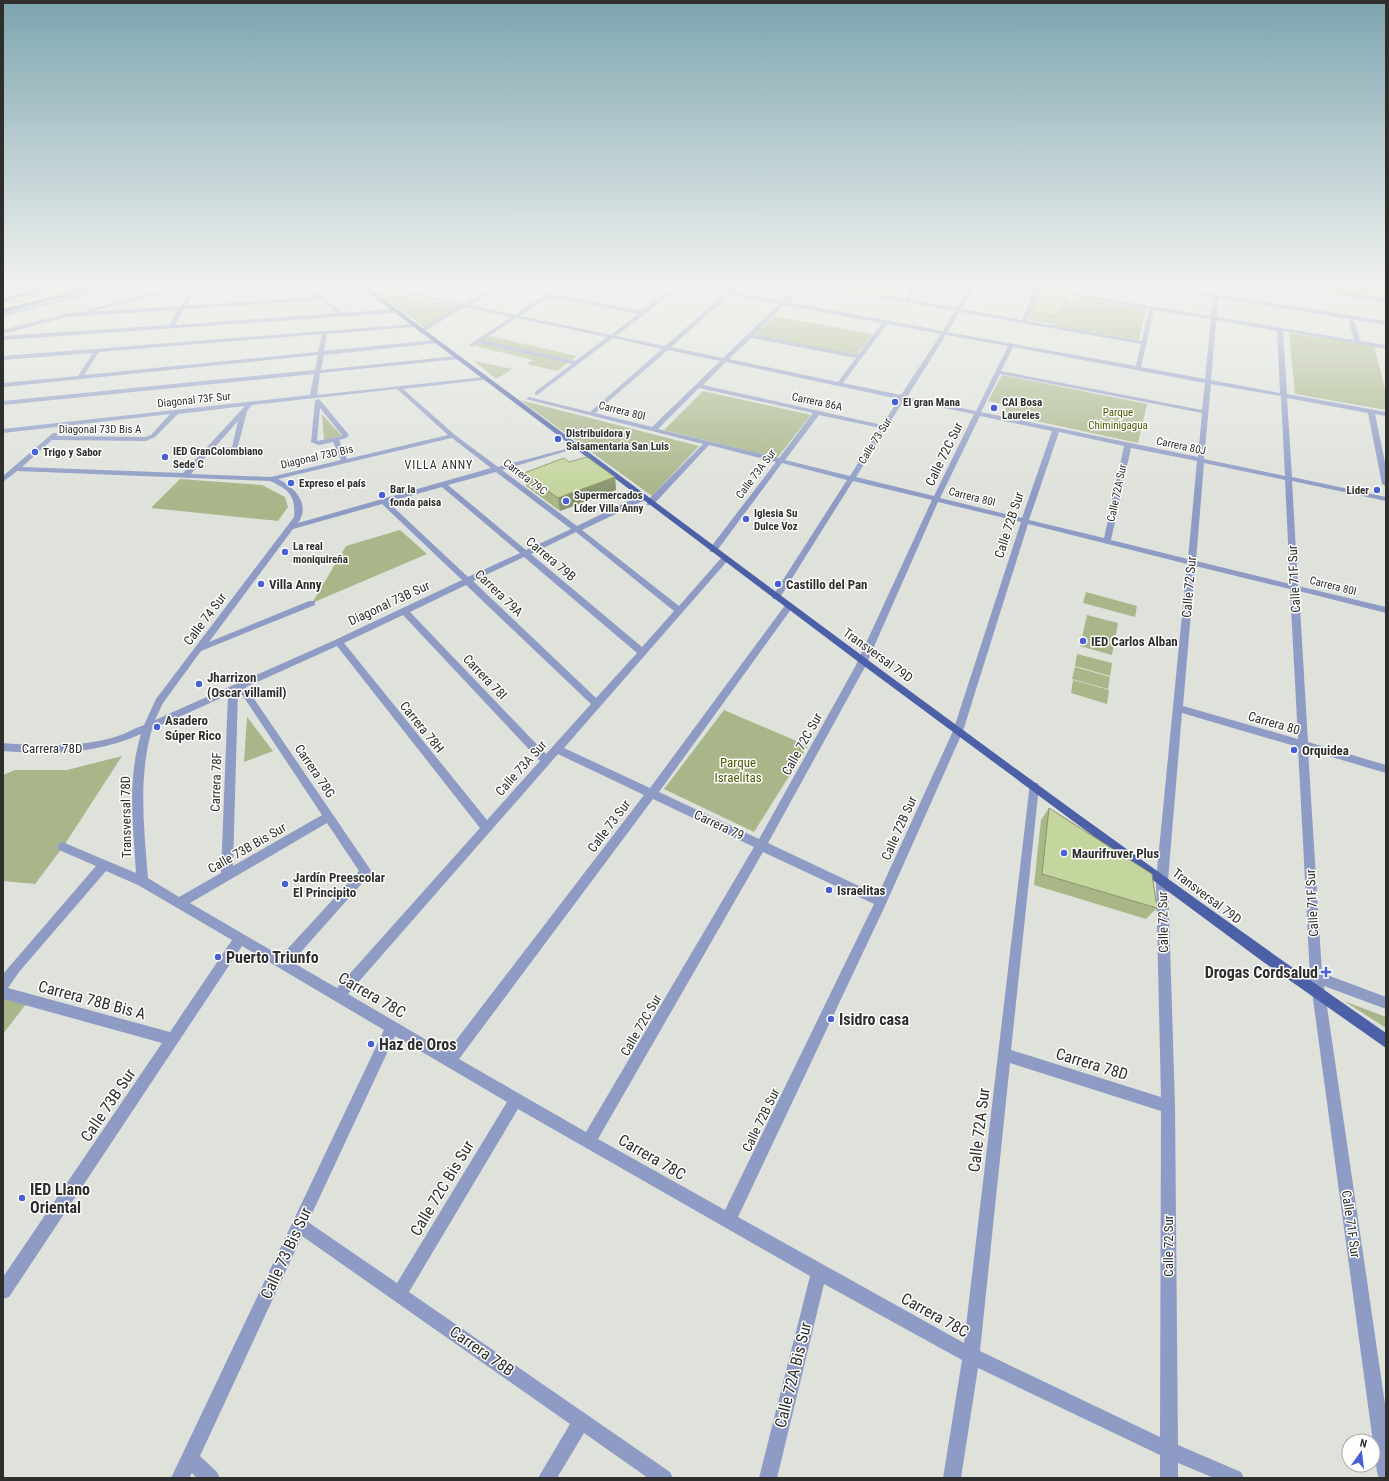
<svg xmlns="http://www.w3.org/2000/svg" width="1389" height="1481" viewBox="0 0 1389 1481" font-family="'Roboto Condensed',sans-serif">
  <rect width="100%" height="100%" fill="#dfe2db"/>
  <g fill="#a8b689">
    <polygon points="81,284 90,284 3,306 3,304"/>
    <polygon points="816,284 875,284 867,293"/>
    <polygon points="1286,284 1386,284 1386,300"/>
    <polygon points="370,289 460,307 424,327"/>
    <polygon points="1078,298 1146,309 1139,340 1055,326 1065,300 1076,302"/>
    <polygon points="774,316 873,334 856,356 754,335"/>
    <polygon points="1289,333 1374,346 1386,392 1386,410 1295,394"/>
    <polygon points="490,336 577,356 557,371 527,364 533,360 474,346"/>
    <polygon points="474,361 513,369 496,379"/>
    <polygon points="1002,375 1147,404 1138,443 1003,414 1007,405 988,401"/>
    <polygon points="703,391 811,415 777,458 664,430"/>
    <polygon points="520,400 699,446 652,496"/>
    <polygon points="322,414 342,436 324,440"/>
    <polygon points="180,479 262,485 285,497 288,507 278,521 151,508"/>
    <polygon points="400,530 427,554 312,603 346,546"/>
    <polygon points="1086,592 1137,606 1135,617 1083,603"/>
    <polygon points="1087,615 1118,623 1112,655 1080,646"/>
    <polygon points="1077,654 1112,663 1110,676 1075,666"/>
    <polygon points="1075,667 1110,677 1108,689 1072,679"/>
    <polygon points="1073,680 1109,690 1107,704 1071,693"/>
    <polygon points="724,710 808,746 754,832 664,789"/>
    <polygon points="247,717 273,751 244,762"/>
    <polygon points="122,756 63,847 35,884 3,881 3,775 15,770 67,770"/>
    <polygon points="3,996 26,1004 3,1034"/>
    <polygon points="1344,1001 1386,1017 1386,1028"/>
  </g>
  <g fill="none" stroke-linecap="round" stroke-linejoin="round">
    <g fill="#8e9cc5" fill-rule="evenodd">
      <polygon points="25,284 35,284 3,293 3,289"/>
      <polygon points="121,284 130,284 3,317 3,313"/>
      <path d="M 175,284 L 193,288 L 266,284 L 300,284 L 195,291 L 186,306 L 316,297 L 301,284 L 307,284 L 343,313 L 394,309 L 397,311 L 394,313 L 3,340 L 3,336 L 169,325 L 178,310 L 66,317 L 3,334 L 3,330 L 69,313 L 180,306 L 190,291 L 183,288 L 90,312 L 87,310 L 178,287 ZM 320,300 L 337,313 L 175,325 L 184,309 Z"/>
      <path d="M 359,284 L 370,284 L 420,295 L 439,284 L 445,284 L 425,296 L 464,304 L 498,284 L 504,284 L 469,305 L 515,315 L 561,284 L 567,284 L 553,294 L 642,311 L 677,284 L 689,284 L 728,292 L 737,284 L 742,284 L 733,292 L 782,301 L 800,284 L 805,284 L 787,302 L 943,331 L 955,311 L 810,284 L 822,284 L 904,299 L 914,284 L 919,284 L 909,300 L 957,308 L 972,284 L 977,284 L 962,309 L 1022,320 L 1037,284 L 1042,284 L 1041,288 L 1211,316 L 1213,297 L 1136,284 L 1150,284 L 1386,321 L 1386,325 L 1218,298 L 1217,317 L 1354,340 L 1349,322 L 1352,320 L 1355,322 L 1360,341 L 1386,345 L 1386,349 L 1283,331 L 1287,394 L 1386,412 L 1386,416 L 1375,414 L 1386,467 L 1386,486 L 1382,484 L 1368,413 L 1287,398 L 1292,477 L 1386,497 L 1386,501 L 1292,481 L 1298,586 L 1386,607 L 1386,613 L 1299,591 L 1308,742 L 1386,765 L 1386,773 L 1308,750 L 1322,973 L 1386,997 L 1386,1009 L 1324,986 L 1386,1411 L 1386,1478 L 1379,1478 L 1377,1472 L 1310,977 L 1298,747 L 1182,713 L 1168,880 L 1175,1106 L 1178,1445 L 1241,1472 L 1244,1478 L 1214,1478 L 1178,1463 L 1178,1478 L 1160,1478 L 1160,1455 L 978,1368 L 961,1478 L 943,1478 L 962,1360 L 824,1284 L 777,1478 L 759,1478 L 810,1276 L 518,1109 L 409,1292 L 670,1472 L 673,1478 L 648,1478 L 584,1433 L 557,1478 L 538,1478 L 570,1424 L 302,1236 L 200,1456 L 217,1472 L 220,1478 L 197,1478 L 192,1473 L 189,1478 L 171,1478 L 384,1030 L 242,946 L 9,1297 L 3,1299 L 3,1277 L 162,1043 L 3,999 L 3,974 L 96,866 L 59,850 L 57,847 L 59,844 L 63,842 L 67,844 L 136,873 C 133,827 127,779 141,734 C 96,754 51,755 3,751 L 3,743 C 41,746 81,748 118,736 C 127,733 135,728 144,725 L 156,699 L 294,517 C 296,495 288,489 270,481 L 17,471 L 3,482 L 3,476 L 53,433 L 57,433 L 57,436 L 145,437 L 151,435 L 170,414 L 3,433 L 3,429 L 310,395 L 314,374 L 3,405 L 3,401 L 315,370 L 318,355 L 3,387 L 3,383 L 78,376 L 93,353 L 3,360 L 3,356 L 415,324 L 416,325 L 413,327 L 327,334 L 324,351 L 436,340 L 438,341 L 438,343 L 324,355 L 321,370 L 457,356 L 459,357 L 459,359 L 320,373 L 317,395 L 485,377 L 486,378 L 483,380 L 403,389 L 455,435 L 498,467 L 577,446 L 577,448 L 502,470 L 577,526 L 639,496 L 645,496 L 645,500 L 582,530 L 679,606 L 722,557 L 725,557 L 729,559 L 564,748 L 650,788 L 786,604 L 792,604 L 792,608 L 659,792 L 759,839 L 855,667 L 932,500 L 853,481 L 779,599 L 773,599 L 772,597 L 847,480 L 782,463 L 716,552 L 710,552 L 710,548 L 776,462 L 709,445 L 653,505 L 647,505 L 647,501 L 703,444 L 526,399 L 529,397 L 590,412 L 662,349 L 613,338 L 537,395 L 535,394 L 535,392 L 572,364 L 479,343 L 472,347 L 469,345 L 511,317 L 465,307 L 421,333 L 418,331 L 419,330 L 460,306 ZM 682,286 L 725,294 L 665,346 L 616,336 ZM 1040,291 L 1149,309 L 1142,341 L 1027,321 ZM 730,295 L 779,304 L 723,358 L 671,347 ZM 549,297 L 638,314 L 611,335 L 520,316 ZM 784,305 L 882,323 L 858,355 L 754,335 ZM 1154,310 L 1211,319 L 1205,379 L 1141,367 ZM 960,312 L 1141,344 L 1136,366 L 947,332 ZM 516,318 L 607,337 L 575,361 L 483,340 ZM 1216,320 L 1277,331 L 1280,393 L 1211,380 ZM 887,324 L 941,334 L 901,395 L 843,383 ZM 322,334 L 318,352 L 84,375 L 99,352 ZM 946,335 L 1008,346 L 976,411 L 907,397 ZM 751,338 L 856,358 L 838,382 L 729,359 ZM 1013,347 L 1205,383 L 1202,410 L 1001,371 ZM 668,350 L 720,361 L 652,427 L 595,413 ZM 726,362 L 899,399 L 882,425 L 703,385 ZM 1000,374 L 1202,413 L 1198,457 L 981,412 ZM 1211,384 L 1281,396 L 1285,476 L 1204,459 ZM 699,388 L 813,413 L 779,458 L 658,429 ZM 397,389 L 448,435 L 347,459 L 339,440 L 346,438 L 349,435 L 320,400 L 318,399 L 315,401 L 311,442 L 319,445 L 333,442 L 341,460 L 271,477 L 191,474 L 210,452 L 237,450 L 247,411 L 252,405 ZM 904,400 L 974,414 L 934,496 L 856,477 ZM 245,406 L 183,473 L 22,467 L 52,440 L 146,441 L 155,437 L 178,414 ZM 320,408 L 342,435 L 342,436 L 317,441 ZM 819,415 L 880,428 L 850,476 L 785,460 ZM 980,416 L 1052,431 L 1022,518 L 940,498 ZM 238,421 L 232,447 L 214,448 ZM 1059,432 L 1124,446 L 1104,538 L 1029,520 ZM 452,438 L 491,468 L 298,523 C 311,505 295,487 278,479 ZM 1131,448 L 1197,461 L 1188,559 L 1111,540 ZM 1204,463 L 1285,480 L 1290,584 L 1196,561 ZM 496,472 L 571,529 L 526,550 L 448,485 ZM 442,487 L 520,553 L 468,577 L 388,502 ZM 938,502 L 1021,522 L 953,731 L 878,895 L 768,843 L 865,667 ZM 382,504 L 462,580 L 335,640 L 155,720 L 163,703 L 201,651 L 315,605 L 315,601 L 309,601 L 209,642 L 293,529 ZM 1028,524 L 1187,564 L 1156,880 L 1161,1097 L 1011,1050 L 1039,786 L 1038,783 L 1030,783 L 964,1343 L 738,1217 L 885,906 L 963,731 ZM 576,532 L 674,611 L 642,647 L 531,554 ZM 524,557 L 637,653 L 596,698 L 473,581 ZM 1195,566 L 1290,589 L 1298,739 L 1183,706 ZM 466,585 L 591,704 L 546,754 L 410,612 ZM 403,615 L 540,761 L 487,820 L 344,643 ZM 337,646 L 480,828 L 337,988 L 292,962 L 372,872 L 246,687 ZM 239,690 L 322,815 L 233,866 L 238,691 ZM 228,695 L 221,873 L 179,897 L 148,878 C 144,828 138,778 152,729 ZM 558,754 L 644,795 L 447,1052 L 348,994 ZM 653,799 L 754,847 L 586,1132 L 459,1059 ZM 327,823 L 359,871 L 281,956 L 190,903 ZM 763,852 L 874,904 L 725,1210 L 598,1139 ZM 106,871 L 138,885 L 232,940 L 170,1032 L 8,988 L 19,972 ZM 395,1036 L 507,1102 L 397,1283 L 308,1222 ZM 1010,1063 L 1161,1111 L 1160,1437 L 980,1351 Z"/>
      <polygon points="1274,284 1288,284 1386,299 1386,303"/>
    </g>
    <g fill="#4c60a8" fill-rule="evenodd">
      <polygon points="58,284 67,284 3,302 3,298"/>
      <polygon points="103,284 112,284 3,313 3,309"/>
      <path d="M 357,284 L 363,284 C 702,536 1039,792 1386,1033 L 1386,1048 L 1262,961 L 860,663 Z"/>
    </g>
  </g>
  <g fill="#a9b787">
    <polygon points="870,284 904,284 895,296 869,291"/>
    <polygon points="1069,289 1055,324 1029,320 1032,311"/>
    <polygon points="569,462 615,477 616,490 560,511 526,486 524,473"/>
    <polygon points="1049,808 1157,908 1146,919 1034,885 1041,820"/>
  </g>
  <g fill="#89956e">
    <polygon points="897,284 904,284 895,296"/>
    <polygon points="1069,289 1067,297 1055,324 1058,316"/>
    <polygon points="615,477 616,490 560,511 558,498"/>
  </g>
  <g fill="#c4d59d" stroke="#89956e">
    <polygon points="1044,285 1069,289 1058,316 1032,311"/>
    <polygon points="587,457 615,477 558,498 524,473 564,458 569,462"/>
    <polygon points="1049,808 1152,874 1157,908 1042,874"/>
  </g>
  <linearGradient id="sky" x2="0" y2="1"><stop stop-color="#7da5af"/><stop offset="0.58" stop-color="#f1f2ef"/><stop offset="1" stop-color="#f1f2ef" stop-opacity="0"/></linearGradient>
  <rect width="1389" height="492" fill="url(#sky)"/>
  <g fill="#4860d4" stroke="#fff" stroke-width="1.5">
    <circle cx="895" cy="402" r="4"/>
    <circle cx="994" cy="408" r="4"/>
    <circle cx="558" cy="439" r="4"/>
    <circle cx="35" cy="452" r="4"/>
    <circle cx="165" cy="457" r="4"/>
    <circle cx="291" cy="483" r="4"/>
    <circle cx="1377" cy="490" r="4"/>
    <circle cx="382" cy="495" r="4"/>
    <circle cx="566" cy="501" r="4"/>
    <circle cx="746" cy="519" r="4"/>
    <circle cx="285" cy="552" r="4"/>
    <circle cx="261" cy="584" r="4"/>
    <circle cx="778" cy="584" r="4"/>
    <circle cx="1083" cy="641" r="4"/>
    <circle cx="199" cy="684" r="4"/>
    <circle cx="157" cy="727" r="4"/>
    <circle cx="1294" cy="750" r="4"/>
    <circle cx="1064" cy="853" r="4"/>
    <circle cx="285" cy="884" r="4"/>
    <circle cx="829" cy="890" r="4"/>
    <circle cx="218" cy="957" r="4"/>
    <path d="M1324 966h4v4h4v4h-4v4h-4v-4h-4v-4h4z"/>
    <circle cx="831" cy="1019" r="4"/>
    <circle cx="371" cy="1044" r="4"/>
    <circle cx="22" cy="1198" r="4"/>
  </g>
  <g text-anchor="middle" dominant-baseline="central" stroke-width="3" stroke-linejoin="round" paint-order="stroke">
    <g font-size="11" fill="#2e2f2c" stroke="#fff">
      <text transform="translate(194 400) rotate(-6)">Diagonal 73F Sur</text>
      <text transform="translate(817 402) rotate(12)">Carrera 86A</text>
      <text transform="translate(622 411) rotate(14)">Carrera 80I</text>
      <text x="100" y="429">Diagonal 73D Bis A</text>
      <text transform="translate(875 441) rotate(-58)">Calle 73 Sur</text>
      <text transform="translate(1181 446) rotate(12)">Carrera 80J</text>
      <text transform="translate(317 457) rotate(-13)">Diagonal 73D Bis</text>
      <text transform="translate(756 474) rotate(-53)">Calle 73A Sur</text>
      <text transform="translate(525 477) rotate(37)">Carrera 79C</text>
      <text transform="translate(1117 493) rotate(-78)">Calle 72A Sur</text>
      <text transform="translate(972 497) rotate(14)">Carrera 80I</text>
      <text transform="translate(1333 586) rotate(14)">Carrera 80I</text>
    </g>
    <g font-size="11" font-weight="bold" fill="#2e2f2c" stroke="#fff" text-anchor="start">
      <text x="903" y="402">El gran Mana</text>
      <text x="1002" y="402">CAI Bosa<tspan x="1002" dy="13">Laureles</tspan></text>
      <text x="566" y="433">Distribuidora y<tspan x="566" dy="13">Salsamentaria San Luis</tspan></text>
      <text x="173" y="451">IED GranColombiano<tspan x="173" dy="13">Sede C</tspan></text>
      <text x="43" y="452">Trigo y Sabor</text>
      <text x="299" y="483">Expreso el país</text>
      <text x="390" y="489">Bar la<tspan x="390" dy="13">fonda paisa</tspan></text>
      <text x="1369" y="490" text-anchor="end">Lider</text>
      <text x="574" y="495">Supermercados<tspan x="574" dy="13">Líder Villa Anny</tspan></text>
      <text x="754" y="513">Iglesia Su<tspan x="754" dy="13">Dulce Voz</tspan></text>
      <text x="293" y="546">La real<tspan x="293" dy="13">moniquireña</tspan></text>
    </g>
    <g font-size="11" fill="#495c00" stroke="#fff">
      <text x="1118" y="412">Parque<tspan x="1118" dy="13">Chiminigagua</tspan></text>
    </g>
    <g font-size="12" letter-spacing="1" fill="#2e2f2c" stroke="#fff">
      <text x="439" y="465">VILLA ANNY</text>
    </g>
    <g font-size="13" fill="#2e2f2c" stroke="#fff">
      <text transform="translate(944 454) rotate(-64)">Calle 72C Sur</text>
      <text transform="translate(1009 525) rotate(-72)">Calle 72B Sur</text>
      <text transform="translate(551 559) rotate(40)">Carrera 79B</text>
      <text transform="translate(1294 579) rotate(-93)">Calle 71F Sur</text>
      <text transform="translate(1189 587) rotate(-85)">Calle 72 Sur</text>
      <text transform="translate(499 593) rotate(44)">Carrera 79A</text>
      <text transform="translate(389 603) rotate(-25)">Diagonal 73B Sur</text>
      <text transform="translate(205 619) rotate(-53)">Calle 74 Sur</text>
      <text transform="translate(878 655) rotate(36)">Transversal 79D</text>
      <text transform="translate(485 677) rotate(46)">Carrera 78I</text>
      <text transform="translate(1274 723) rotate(16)">Carrera 80</text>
      <text transform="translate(422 727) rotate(51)">Carrera 78H</text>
      <text transform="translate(802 744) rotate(-61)">Calle 72C Sur</text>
      <text x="52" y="748">Carrera 78D</text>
      <text transform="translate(521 768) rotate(-48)">Calle 73A Sur</text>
      <text transform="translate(315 771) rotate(56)">Carrera 78G</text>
      <text transform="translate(216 782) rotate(-88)">Carrera 78F</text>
      <text transform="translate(126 817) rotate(-91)">Transversal 78D</text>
      <text transform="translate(719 825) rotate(25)">Carrera 79</text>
      <text transform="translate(609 826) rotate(-53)">Calle 73 Sur</text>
      <text transform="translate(899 828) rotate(-66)">Calle 72B Sur</text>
      <text transform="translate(247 848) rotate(-30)">Calle 73B Bis Sur</text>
      <text transform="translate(1207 896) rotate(37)">Transversal 79D</text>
      <text transform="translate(1312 903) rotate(-93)">Calle 71F Sur</text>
      <text transform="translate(1163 922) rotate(-91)">Calle 72 Sur</text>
      <text transform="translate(641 1025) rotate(-60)">Calle 72C Sur</text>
      <text transform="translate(761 1120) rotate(-64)">Calle 72B Sur</text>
      <text transform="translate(1351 1224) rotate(82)">Calle 71F Sur</text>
      <text transform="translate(1168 1246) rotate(-90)">Calle 72 Sur</text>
    </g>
    <g font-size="13" font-weight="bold" fill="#2e2f2c" stroke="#fff" text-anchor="start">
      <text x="269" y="584">Villa Anny</text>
      <text x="786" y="584">Castillo del Pan</text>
      <text x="1091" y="641">IED Carlos Alban</text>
      <text x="207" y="677">Jharrizon<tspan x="207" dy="15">(Oscar villamil)</tspan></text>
      <text x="165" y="720">Asadero<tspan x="165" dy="15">Súper Rico</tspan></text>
      <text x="1302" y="750">Orquidea</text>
      <text x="1072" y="853">Maurifruver Plus</text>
      <text x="293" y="877">Jardín Preescolar<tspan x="293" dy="15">El Principito</tspan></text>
      <text x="837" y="890">Israelitas</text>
    </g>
    <g font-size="13" fill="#495c00" stroke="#fff">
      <text x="738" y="762">Parque<tspan x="738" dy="15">Israelitas</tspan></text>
    </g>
    <g font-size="16" font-weight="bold" fill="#2e2f2c" stroke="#fff" text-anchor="start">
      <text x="226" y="957">Puerto Triunfo</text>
      <text x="1318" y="972" text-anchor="end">Drogas Cordsalud</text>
      <text x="839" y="1019">Isidro casa</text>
      <text x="379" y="1044">Haz de Oros</text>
      <text x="30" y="1189">IED Llano<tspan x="30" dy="18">Oriental</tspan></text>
    </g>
    <g font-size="16" fill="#2e2f2c" stroke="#fff">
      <text transform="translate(372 995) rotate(30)">Carrera 78C</text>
      <text transform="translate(92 1000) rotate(15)">Carrera 78B Bis A</text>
      <text transform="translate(1092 1064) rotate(17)">Carrera 78D</text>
      <text transform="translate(108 1105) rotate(-56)">Calle 73B Sur</text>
      <text transform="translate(979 1130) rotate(-83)">Calle 72A Sur</text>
      <text transform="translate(652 1157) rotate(30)">Carrera 78C</text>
      <text transform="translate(442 1188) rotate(-59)">Calle 72C Bis Sur</text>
      <text transform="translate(286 1253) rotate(-65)">Calle 73 Bis Sur</text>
      <text transform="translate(935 1315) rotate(29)">Carrera 78C</text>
      <text transform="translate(482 1351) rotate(35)">Carrera 78B</text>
      <text transform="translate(793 1375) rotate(-76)">Calle 72A Bis Sur</text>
    </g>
  </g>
  <rect width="1389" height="1481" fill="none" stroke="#2e2f2c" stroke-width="8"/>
  <g transform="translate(1361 1453) rotate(14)"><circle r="19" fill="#ffffff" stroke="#abacab"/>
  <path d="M0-3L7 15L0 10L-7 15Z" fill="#4860d4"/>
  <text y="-6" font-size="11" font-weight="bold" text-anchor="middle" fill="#2e2f2c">N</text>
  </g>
</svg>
